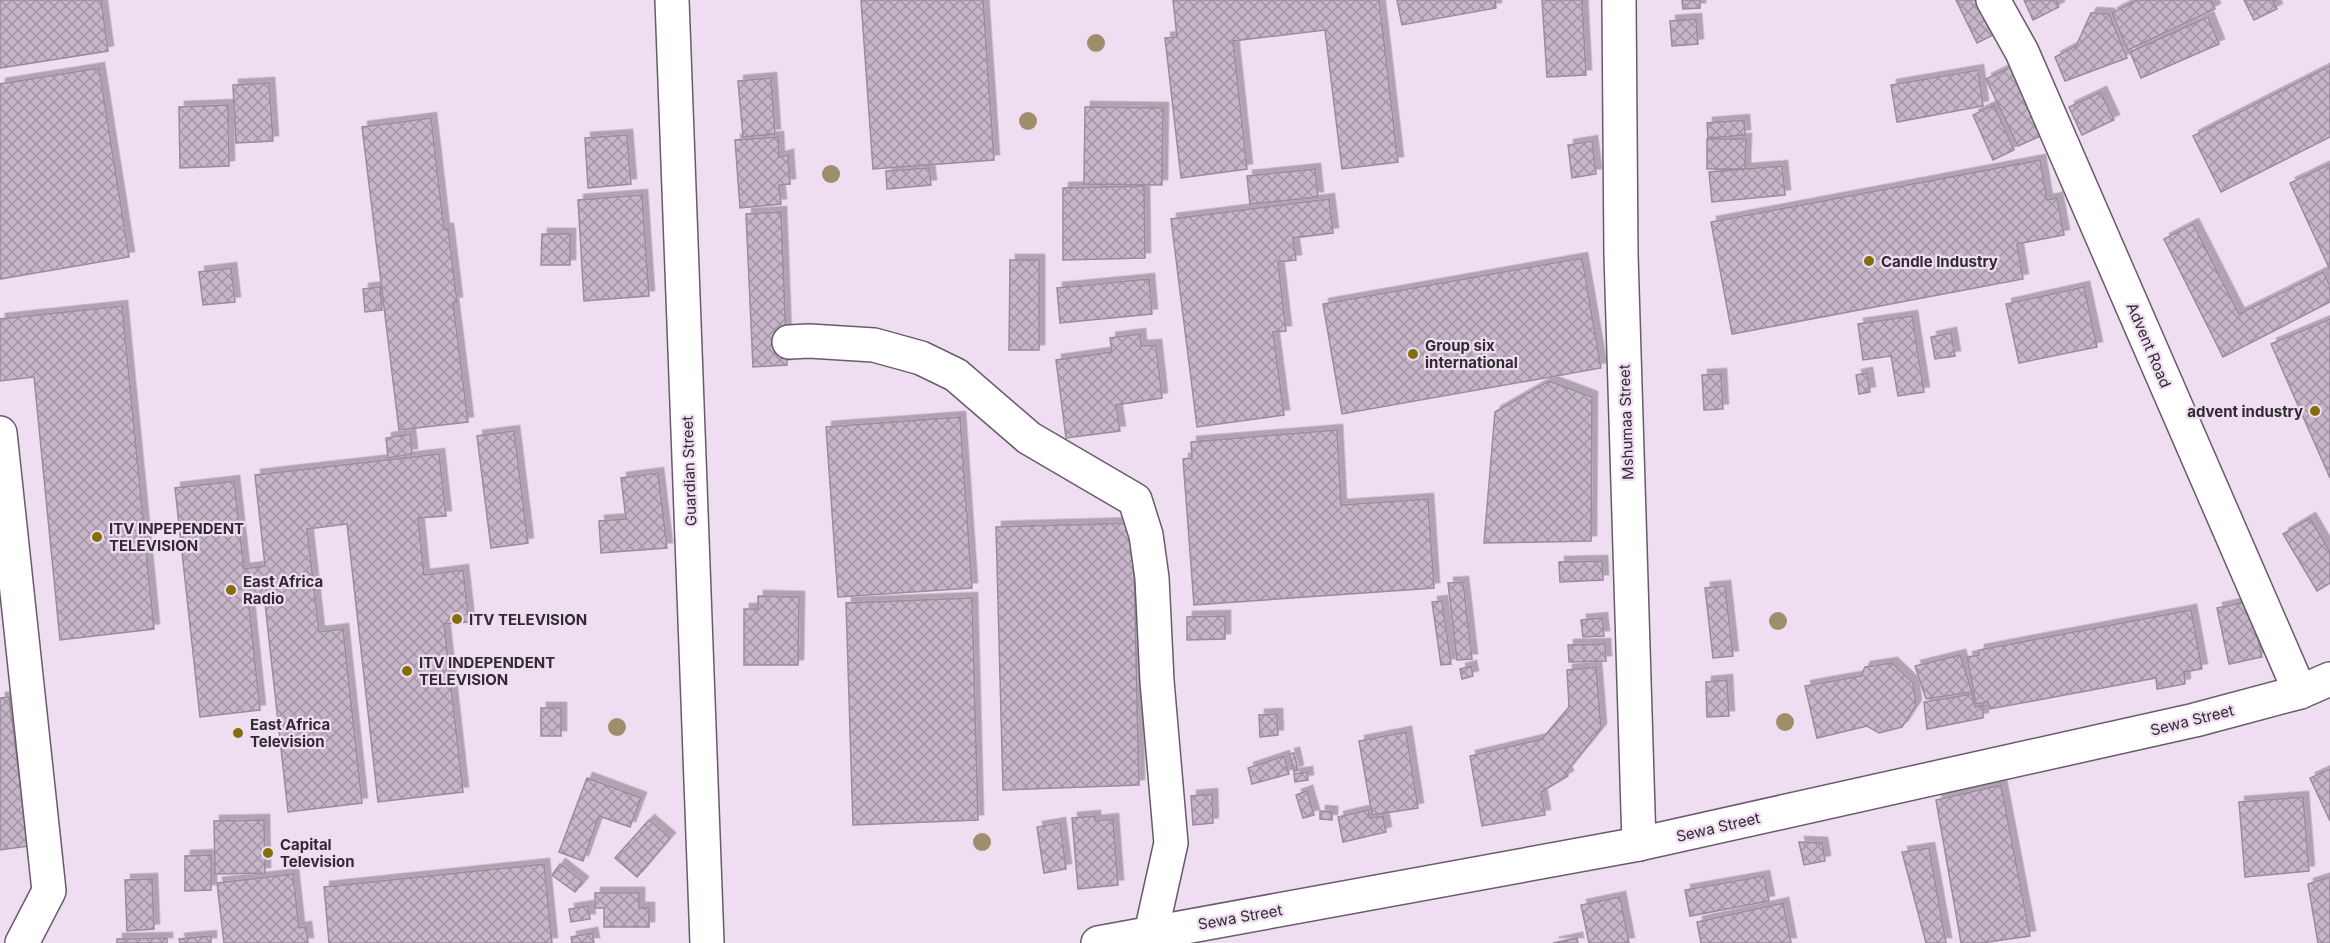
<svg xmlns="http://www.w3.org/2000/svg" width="2330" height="943" viewBox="0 0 2330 943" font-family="Inter,sans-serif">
  <defs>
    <pattern id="building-cross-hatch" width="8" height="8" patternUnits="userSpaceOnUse" patternTransform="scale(1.5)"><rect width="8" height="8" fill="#c7b6c9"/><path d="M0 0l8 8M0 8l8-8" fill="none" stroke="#a294a4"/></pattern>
    <filter id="shadow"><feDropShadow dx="5.5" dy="-5.5" stdDeviation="0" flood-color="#0004"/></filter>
  </defs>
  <rect width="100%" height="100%" fill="#efddf1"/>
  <g fill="url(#building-cross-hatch)" stroke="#9b8b9d" stroke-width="1.5" filter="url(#shadow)">
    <polygon points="0,0 101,0 108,51 0,68"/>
    <polygon points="861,0 983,0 994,160 873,169"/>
    <polygon points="1173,0 1379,0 1398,162 1342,169 1325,30 1233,41 1247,169 1181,178 1165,38 1177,37"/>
    <polygon points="1397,0 1495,0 1496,8 1402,25"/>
    <polygon points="1542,0 1582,0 1586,75 1547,77"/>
    <polygon points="1682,0 1700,0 1700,8 1683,9"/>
    <polygon points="1956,0 1981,0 1997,33 1977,43"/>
    <polygon points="2024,0 2056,0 2059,7 2033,20"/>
    <polygon points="2137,0 2211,0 2215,9 2128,50 2112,13"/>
    <polygon points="2244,0 2277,0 2273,1 2277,9 2254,20"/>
    <polygon points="2091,13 2109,14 2127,58 2065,81 2055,57 2076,46"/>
    <polygon points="2208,17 2219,44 2141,78 2130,52"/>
    <polygon points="1696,19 1698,44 1672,46 1670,21"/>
    <polygon points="2013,66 2045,134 2018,146 1986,79"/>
    <polygon points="2330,66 2330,137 2221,192 2193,136"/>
    <polygon points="99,68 129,257 0,279 0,84"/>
    <polygon points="1978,70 1983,106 1897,122 1891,85"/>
    <polygon points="771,78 775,134 743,137 738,81"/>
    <polygon points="269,83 273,141 236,143 233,85"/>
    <polygon points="2101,92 2114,120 2082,135 2069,107"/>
    <polygon points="228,105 229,166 180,168 179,107"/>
    <polygon points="1994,105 2014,150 1993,160 1973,115"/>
    <polygon points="1085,107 1163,108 1162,185 1084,184"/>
    <polygon points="431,118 444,229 448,229 457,302 453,303 468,422 399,430 362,127"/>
    <polygon points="1744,120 1745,135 1708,138 1707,123"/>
    <polygon points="627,135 631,184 588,188 585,138"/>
    <polygon points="778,137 779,157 788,155 790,184 779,185 781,204 740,208 735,140"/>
    <polygon points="1707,139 1746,139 1745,169 1707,169"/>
    <polygon points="1592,141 1596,174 1572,178 1568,145"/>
    <polygon points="2040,160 2047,200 2057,198 2064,235 2017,244 2023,279 1732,334 1711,222"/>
    <polygon points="2330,164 2330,270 2290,183"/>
    <polygon points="1782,166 1785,195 1712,202 1709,172"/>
    <polygon points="929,168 931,185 887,189 886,171"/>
    <polygon points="1315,169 1318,197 1250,204 1247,176"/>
    <polygon points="1144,186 1145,258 1063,260 1063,188"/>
    <polygon points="642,195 649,296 584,301 578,200"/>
    <polygon points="1329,199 1333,233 1293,238 1296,260 1278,262 1286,331 1273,332 1284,415 1197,427 1171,219"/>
    <polygon points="781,212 787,365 753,367 746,214"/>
    <polygon points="2193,224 2239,314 2323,272 2330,286 2330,302 2223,357 2164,239"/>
    <polygon points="542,234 570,234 570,265 541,265"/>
    <polygon points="1582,258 1601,368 1342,414 1323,304"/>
    <polygon points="1010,260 1039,260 1039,350 1009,350"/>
    <polygon points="231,268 235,302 203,305 199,272"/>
    <polygon points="1149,279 1152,314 1060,323 1057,288"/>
    <polygon points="380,287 382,310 365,312 363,289"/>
    <polygon points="2084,287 2097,347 2019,363 2006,304"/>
    <polygon points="122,306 154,629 60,640 34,377 0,381 0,319"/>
    <polygon points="1912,316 1924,392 1898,396 1891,356 1863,360 1858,324"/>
    <polygon points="2330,319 2330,478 2271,344"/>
    <polygon points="1951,333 1955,356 1935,359 1931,337"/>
    <polygon points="1140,334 1141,346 1156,345 1162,398 1116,405 1120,431 1066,438 1056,360 1112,352 1110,338"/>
    <polygon points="1867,373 1870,392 1859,394 1856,375"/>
    <polygon points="1721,374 1723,409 1704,410 1702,375"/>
    <polygon points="1549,381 1592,397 1591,541 1484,543 1495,412"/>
    <polygon points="960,417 972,588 838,597 826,427"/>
    <polygon points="1337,430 1341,505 1428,499 1434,588 1194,605 1183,459 1192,458 1191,442"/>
    <polygon points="514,431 528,543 491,548 477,436"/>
    <polygon points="410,434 412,454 388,458 386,438"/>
    <polygon points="439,454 446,516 418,518 424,575 463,570 469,622 444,624 463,792 378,802 347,524 307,529 319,632 343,629 362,803 288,812 264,594 248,596 260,710 200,717 175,488 234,481 244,569 265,566 255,475"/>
    <polygon points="658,473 667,548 601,553 599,521 626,519 621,478"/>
    <polygon points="2310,518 2330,552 2330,583 2317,591 2283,534"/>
    <polygon points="1133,523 1139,785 1003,790 996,527"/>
    <polygon points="1602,561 1603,580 1560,582 1559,562"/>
    <polygon points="1463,582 1472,659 1457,660 1448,583"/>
    <polygon points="1725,586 1733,656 1713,658 1705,588"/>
    <polygon points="758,596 799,597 798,665 744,665 744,609 758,609"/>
    <polygon points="972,598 978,820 853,825 846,603"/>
    <polygon points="1442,601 1451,664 1441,665 1432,602"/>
    <polygon points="2250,601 2262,657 2229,664 2217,608"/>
    <polygon points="2191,610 2202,669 2184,672 2185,684 2157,689 2156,678 1990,709 1988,702 1976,704 1967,657 1979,655 1979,650"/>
    <polygon points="1225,616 1225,639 1187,640 1187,617"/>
    <polygon points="1602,618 1604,636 1583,637 1581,620"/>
    <polygon points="1605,644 1606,661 1569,662 1568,645"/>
    <polygon points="1960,655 1972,692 1926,699 1915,666"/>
    <polygon points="1892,663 1913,683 1916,705 1902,727 1879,733 1867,726 1817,738 1805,686 1861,676 1865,667"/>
    <polygon points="1471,666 1473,676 1462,679 1460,669"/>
    <polygon points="1596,667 1601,729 1566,772 1568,776 1541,792 1545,815 1482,826 1470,756 1542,739 1569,707 1567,670"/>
    <polygon points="1727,680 1729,716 1707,717 1706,682"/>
    <polygon points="1972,694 1975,707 1983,705 1983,718 1927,729 1924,702"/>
    <polygon points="9,697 28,846 0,850 0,698"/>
    <rect x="541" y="708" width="20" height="28"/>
    <polygon points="1277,714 1278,735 1260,737 1259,715"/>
    <polygon points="1406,732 1418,808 1372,815 1359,741"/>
    <polygon points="1294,753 1298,770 1294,772 1289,754"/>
    <polygon points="1284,756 1289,774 1252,784 1248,768"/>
    <polygon points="2330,769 2330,821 2310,778"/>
    <polygon points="1307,772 1308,780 1295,782 1294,774"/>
    <polygon points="587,778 641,798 630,827 599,816 583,861 559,852"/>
    <polygon points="2001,785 2030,936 1981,943 1961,943 1936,800"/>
    <polygon points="1307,791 1314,815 1303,818 1296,795"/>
    <polygon points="1212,794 1213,823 1193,825 1191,796"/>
    <polygon points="2303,797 2309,871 2245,877 2239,802"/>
    <polygon points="1368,810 1370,818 1383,816 1386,832 1343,842 1338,817"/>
    <polygon points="1320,811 1332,812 1332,820 1320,819"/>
    <polygon points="1095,816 1095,821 1113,819 1118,885 1078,889 1072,818"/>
    <polygon points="264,820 265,873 215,874 214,821"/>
    <polygon points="649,820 670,838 637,877 615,858"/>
    <polygon points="1060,823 1066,869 1044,873 1037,827"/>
    <polygon points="1799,842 1822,843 1825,861 1804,865"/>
    <polygon points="1929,848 1946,943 1926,943 1902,852"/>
    <polygon points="211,855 211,890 185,891 185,856"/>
    <polygon points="544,864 552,943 329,943 324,887"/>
    <polygon points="560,864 583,882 575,892 552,875"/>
    <polygon points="293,874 299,928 306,927 308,943 224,943 217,883"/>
    <polygon points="1764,876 1769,901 1690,916 1685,890"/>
    <polygon points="2330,877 2330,943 2318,943 2308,884"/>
    <polygon points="152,879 154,929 127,931 125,880"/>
    <polygon points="595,893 639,893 639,908 649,908 649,927 604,927 604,908 595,908"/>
    <polygon points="1620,897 1629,943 1589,943 1581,905"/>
    <polygon points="1783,903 1791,943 1701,943 1697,922"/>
    <polygon points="588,906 590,919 571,922 569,909"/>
    <polygon points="592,933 594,943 572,943 571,937"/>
    <polygon points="211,936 211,943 180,943 179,939"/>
    <polygon points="167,938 167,943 117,943 117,939"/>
    <polygon points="1577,938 1578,943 1553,943"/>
  </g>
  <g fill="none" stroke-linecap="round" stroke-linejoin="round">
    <defs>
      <g id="minor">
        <polyline points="672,0 707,943"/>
        <polyline points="1619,0 1621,255 1639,844"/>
        <polyline points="1993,0 2022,52 2300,692"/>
        <polyline points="789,342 809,341 874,345 921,358 956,375 1029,438 1135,500 1146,535 1152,578 1157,681 1171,843 1151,933"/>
        <polyline points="0,433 49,891 22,943"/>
        <polyline points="1098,943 1639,844 2195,720 2300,692 2330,679"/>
      </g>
    </defs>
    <use href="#minor" stroke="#695b6b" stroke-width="36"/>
    <use href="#minor" stroke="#fff" stroke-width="33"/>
  </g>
  <g fill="#9f8e6c">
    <circle cx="1096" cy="43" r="9"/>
    <circle cx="1028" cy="121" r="9"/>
    <circle cx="831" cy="174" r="9"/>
    <circle cx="1778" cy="621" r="9"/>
    <circle cx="1785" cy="722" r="9"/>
    <circle cx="617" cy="727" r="9"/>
    <circle cx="982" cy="842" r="9"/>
  </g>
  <g fill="#846e0c" stroke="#efddf1" stroke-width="2">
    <circle cx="1869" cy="261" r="6"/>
    <circle cx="1413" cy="354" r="6"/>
    <circle cx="2315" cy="411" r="6"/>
    <circle cx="97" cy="537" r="6"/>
    <circle cx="231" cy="590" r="6"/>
    <circle cx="457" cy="619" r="6"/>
    <circle cx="407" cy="671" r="6"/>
    <circle cx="238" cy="733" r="6"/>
    <circle cx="268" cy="853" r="6"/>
  </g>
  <g text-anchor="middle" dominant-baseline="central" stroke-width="4.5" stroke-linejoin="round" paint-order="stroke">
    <g font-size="15" font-weight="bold" fill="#312a32" stroke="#efddf1" text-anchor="start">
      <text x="1881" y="261">Candle Industry</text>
      <text x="1425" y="345">Group six<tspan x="1425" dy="17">international</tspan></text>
      <text x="2303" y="411" text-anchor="end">advent industry</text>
      <text x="109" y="528">ITV INPEPENDENT<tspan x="109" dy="17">TELEVISION</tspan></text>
      <text x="243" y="581">East Africa<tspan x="243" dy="17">Radio</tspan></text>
      <text x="469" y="619">ITV TELEVISION</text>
      <text x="419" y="662">ITV INDEPENDENT<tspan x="419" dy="17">TELEVISION</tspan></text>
      <text x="250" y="724">East Africa<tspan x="250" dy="17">Television</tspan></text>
      <text x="280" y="844">Capital<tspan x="280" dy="17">Television</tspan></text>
    </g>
    <g font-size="15" fill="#312a32" stroke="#efddf1">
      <text transform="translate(2149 345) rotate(67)">Advent Road</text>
      <text transform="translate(1626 422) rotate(-92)">Mshumaa Street</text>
      <text transform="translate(689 471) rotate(-92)">Guardian Street</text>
      <text transform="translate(2192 720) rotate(-14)">Sewa Street</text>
      <text transform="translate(1718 827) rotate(-13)">Sewa Street</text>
      <text transform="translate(1240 917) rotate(-10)">Sewa Street</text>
    </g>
  </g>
</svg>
